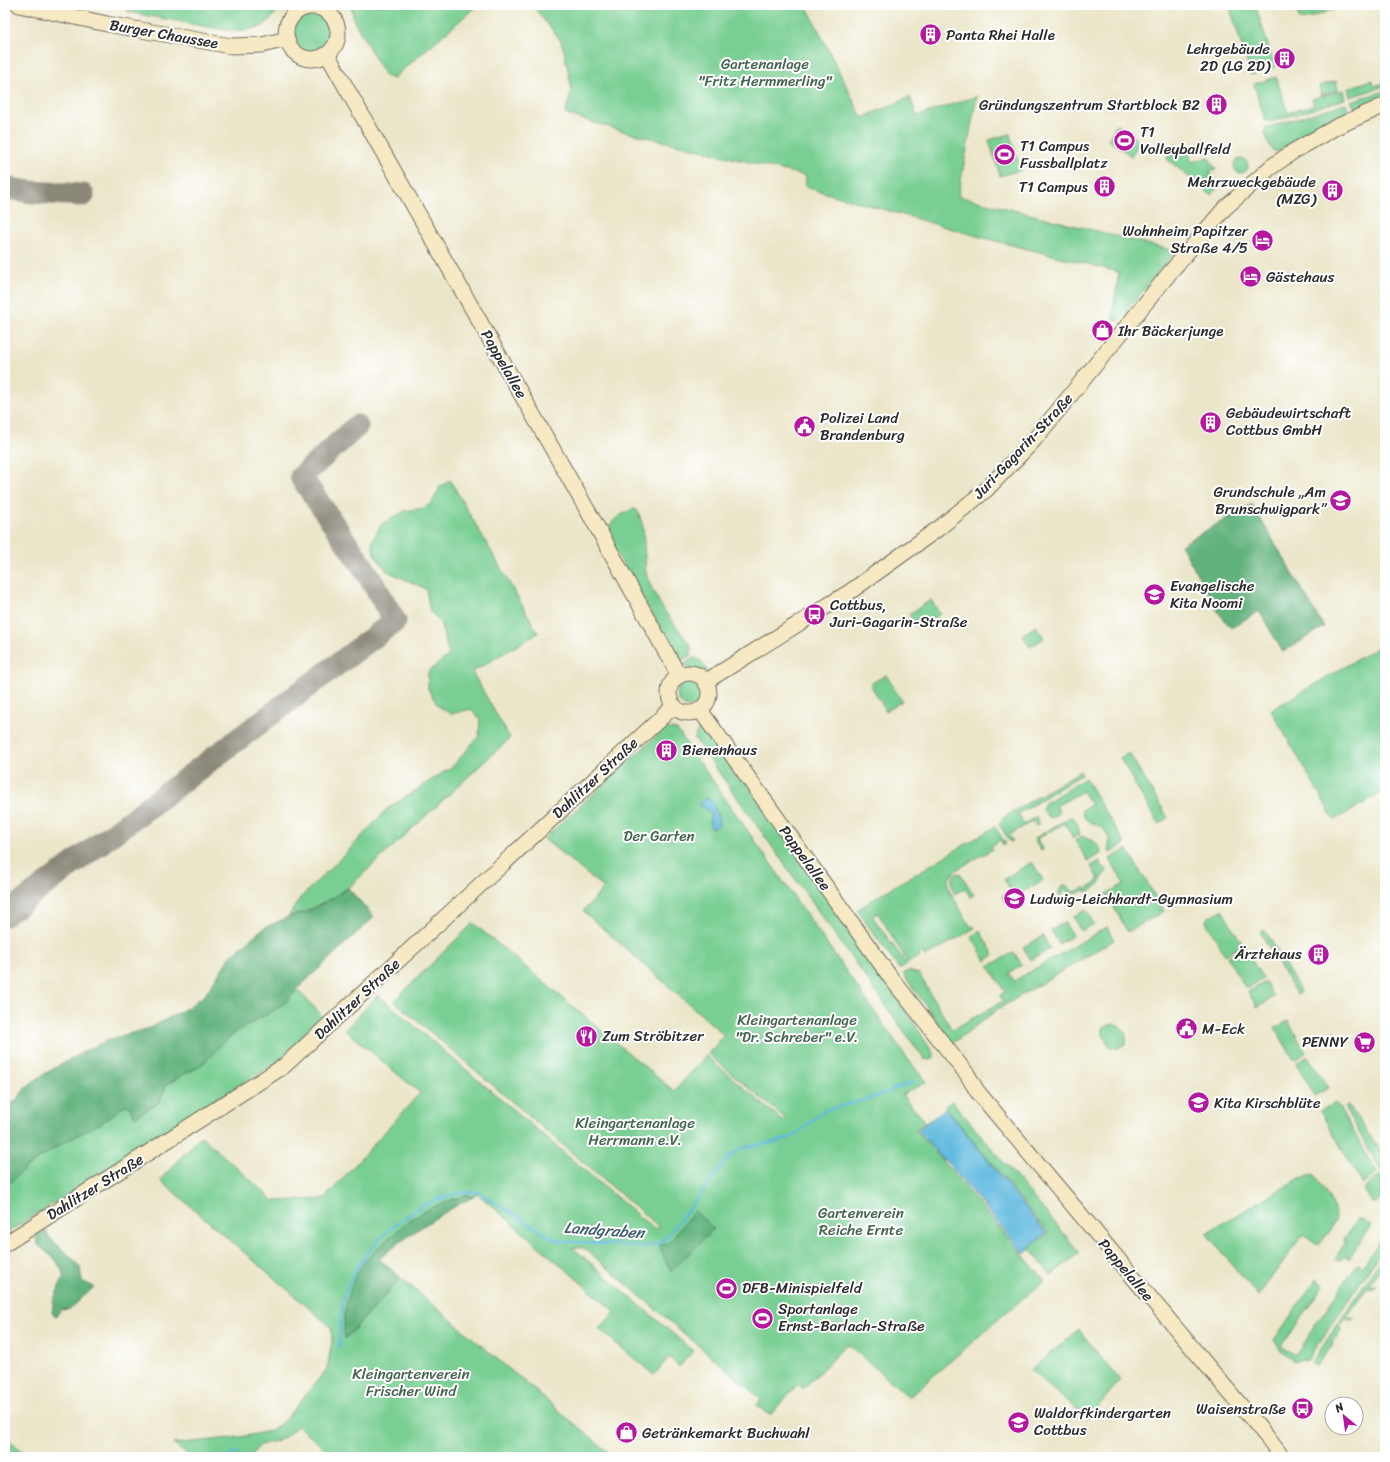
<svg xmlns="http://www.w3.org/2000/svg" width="1390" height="1462" viewBox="0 0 1390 1462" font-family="Sriracha,sans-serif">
  <rect width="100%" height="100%" fill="#fff"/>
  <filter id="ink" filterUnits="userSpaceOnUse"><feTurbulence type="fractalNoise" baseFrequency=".025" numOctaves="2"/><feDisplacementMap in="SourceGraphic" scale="8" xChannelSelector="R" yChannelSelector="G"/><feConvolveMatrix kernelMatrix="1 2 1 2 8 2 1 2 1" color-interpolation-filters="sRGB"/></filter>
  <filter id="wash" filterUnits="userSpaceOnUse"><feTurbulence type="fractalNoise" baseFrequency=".012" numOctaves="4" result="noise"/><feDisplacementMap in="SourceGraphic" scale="16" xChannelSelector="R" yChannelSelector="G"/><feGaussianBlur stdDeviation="0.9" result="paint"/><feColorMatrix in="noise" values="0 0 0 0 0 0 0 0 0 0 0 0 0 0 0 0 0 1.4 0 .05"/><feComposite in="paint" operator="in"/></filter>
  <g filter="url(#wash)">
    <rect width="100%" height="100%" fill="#ebe6c9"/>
    <g fill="#79cf93" stroke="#527d5f" fill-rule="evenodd">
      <polygon points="126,5 283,5 267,23 261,27 246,30 225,30 128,12"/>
      <polygon points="351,5 478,5 400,72 394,79 385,76 354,21"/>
      <polygon points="532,5 806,5 862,118 910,97 917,116 977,96 958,196 1175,251 1118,322 1112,317 1119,272 984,238 805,187 806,176 622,131 565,114 572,90 564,51 561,41"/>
      <polygon points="1229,5 1264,5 1256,8 1275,67 1251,75"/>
      <polygon points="1295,5 1334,5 1335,9 1300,21"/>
      <circle cx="313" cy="33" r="21"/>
      <polygon points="1276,77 1288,113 1314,105 1312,99 1343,90 1345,99 1274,121 1267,121 1265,120 1254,84"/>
      <polygon points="1372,80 1374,86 1385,83 1385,86 1350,97 1348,88"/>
      <polygon points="1336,81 1338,90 1321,95 1319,86"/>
      <polygon points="1385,91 1385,99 1356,111 1351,101"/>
      <polygon points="1346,103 1349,112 1348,115 1282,152 1274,151 1269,145 1264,130 1266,128"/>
      <polygon points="1117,124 1140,142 1131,156 1108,140"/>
      <polygon points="1010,134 1021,170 1000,176 989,140"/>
      <polygon points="1188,149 1192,162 1209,157 1214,168 1216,167 1217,170 1210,172 1216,190 1211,195 1167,159 1168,156"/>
      <circle cx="1241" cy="166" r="7"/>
      <path d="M 450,480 L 538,633 L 472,672 L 510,738 L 348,888 C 329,901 310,911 288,917 L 300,898 L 348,851 L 387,809 L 453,766 L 479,736 L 480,719 L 471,709 L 451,714 L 438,706 L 428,689 L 428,672 L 449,655 L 440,621 L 430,612 L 426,589 L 387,571 L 374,554 L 372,541 L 382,524 L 405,511 L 424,508 L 432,503 L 440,487 Z"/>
      <path d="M 634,509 L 637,510 L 639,514 L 643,527 L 646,573 L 651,587 L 663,609 L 691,646 L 691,655 L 681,661 L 679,660 L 607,537 C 606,522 621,514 634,509 Z"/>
      <polygon points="931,600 940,614 917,628 909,614"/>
      <polygon points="1036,626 1044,638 1030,647 1022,635"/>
      <polygon points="1385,643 1385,791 1334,820 1271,710"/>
      <polygon points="694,658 700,660 708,671 693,670 683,665"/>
      <polygon points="886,675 902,701 886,711 870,684"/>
      <circle cx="690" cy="694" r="13"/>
      <polygon points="702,726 736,768 888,982 934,1055 934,1058 930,1060 924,1059 695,739 696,733"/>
      <path d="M 665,728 L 677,730 L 907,1058 L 926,1082 L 902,1095 L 926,1122 L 916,1130 L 1045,1281 L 1008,1311 L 909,1397 L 847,1344 L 803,1389 L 798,1384 L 770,1415 L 757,1405 L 761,1399 L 584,1248 L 572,1247 L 693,1351 L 679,1367 L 669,1357 L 654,1375 L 599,1329 L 615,1312 L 478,1194 L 473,1197 L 468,1195 L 453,1199 L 429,1209 L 409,1221 L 386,1241 L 345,1339 L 401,1278 L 614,1457 L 335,1457 L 298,1426 L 282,1439 L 260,1445 L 249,1457 L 191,1457 L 173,1444 L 241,1437 L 270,1431 L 284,1421 L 327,1369 L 332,1341 L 331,1327 L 160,1180 L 201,1136 L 274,1201 L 324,1199 L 420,1093 L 345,1030 L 378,995 L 654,1229 L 659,1227 L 394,1001 L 473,923 L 674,1091 L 706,1056 L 783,1121 L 786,1119 L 708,1054 L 724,1035 L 583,911 L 604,888 L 544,839 ZM 695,1211 L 671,1272 L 659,1246 L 668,1243 Z"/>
      <polygon points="1127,754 1130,754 1132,758 1168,818 1158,824 1120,758"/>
      <polygon points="1080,771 1082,774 1018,814 1024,824 1036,817 1038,822 1038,825 1036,826 1033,821 1009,835 1013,841 1010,842 999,824 1004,817"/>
      <path d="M 1085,778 L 1125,844 L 1110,853 C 1107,845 1112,839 1105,831 C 1097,820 1085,827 1082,810 L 1091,805 L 1083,791 L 1056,806 L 1060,812 L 1051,818 L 1048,816 L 1042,809 L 1045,803 L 1050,800 Z"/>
      <path d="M 1070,817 C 1079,820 1077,826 1080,834 L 1073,838 L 1065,823 L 1037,839 L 1043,850 L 1041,851 L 1034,839 Z"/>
      <path d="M 995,827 L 1006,844 L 1004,846 L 1000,840 L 991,846 L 993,849 L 956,870 C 952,874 948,879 948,884 C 948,892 966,918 971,927 L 974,926 L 975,928 L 925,957 L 922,952 L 918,955 L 919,956 L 899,969 L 857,910 L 883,893 ZM 878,913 L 907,961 L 905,962 L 872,916 Z"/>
      <path d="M 1082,836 C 1091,841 1101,842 1101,854 L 1088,861 L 1075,840 Z"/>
      <polygon points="1127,849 1164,911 1128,932 1106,894 1124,884 1110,859"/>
      <path d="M 1100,861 L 1101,867 L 1107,870 L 1107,872 C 1099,880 1099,890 1086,892 L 1084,890 L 1079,893 L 1074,894 L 1071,892 L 1068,892 L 1065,889 L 1062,894 L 1063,897 L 1061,898 L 1058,894 L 1062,886 L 1065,885 L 1070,888 L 1074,892 L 1085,887 L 1087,890 L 1089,888 L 1088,887 L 1094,885 L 1100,876 L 1097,877 L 1091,866 Z"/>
      <polygon points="1032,862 1043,880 1005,902 1002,896 1008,892 1010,895 1012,893 1004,879"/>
      <path d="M 957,872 L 958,874 L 960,873 L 974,895 L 970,897 L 965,888 L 955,894 C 951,886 950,879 957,872 Z"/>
      <polygon points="1086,910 1094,924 1081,931 1073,917"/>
      <polygon points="1222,910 1243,945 1225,955 1206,922 1207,918"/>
      <polygon points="1065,923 1072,936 1059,944 1051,930"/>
      <polygon points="1107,927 1114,940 998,1009 953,1043 903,974 908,971 919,974 952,1030 1003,1001 1000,995 1005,992 989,966 1014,952 1022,965 1009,973 1014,981"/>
      <polygon points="1265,930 1301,992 1297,995 1260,932"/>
      <polygon points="980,931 994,955 986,961 971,936"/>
      <polygon points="1043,936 1050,949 1031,960 1023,947"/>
      <polygon points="1244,947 1263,979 1246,989 1227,957"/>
      <polygon points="1265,982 1274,997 1257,1007 1248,992"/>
      <path d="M 297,989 L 325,1019 L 279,1061 L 5,1234 L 5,1188 C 37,1151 86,1134 125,1105 L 129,1106 L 135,1117 L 160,1101 L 166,1085 L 184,1074 L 197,1068 L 208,1059 L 223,1042 L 238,1031 L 274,1010 L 286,1002 Z"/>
      <polygon points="1288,1021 1306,1053 1294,1060 1275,1028"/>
      <path d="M 1114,1023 C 1124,1027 1127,1034 1126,1044 L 1118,1048 L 1110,1047 L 1103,1035 L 1103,1028 Z"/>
      <polygon points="1308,1056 1328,1088 1315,1096 1296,1063"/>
      <polygon points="952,1101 1080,1253 1051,1275 1029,1248 1048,1233 945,1106"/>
      <polygon points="1336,1102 1377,1172 1363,1185 1320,1111"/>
      <polygon points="1348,1105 1385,1157 1385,1177 1344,1107"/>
      <path d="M 1314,1175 C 1322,1187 1339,1207 1334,1222 C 1332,1230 1324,1238 1319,1245 L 1303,1234 L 1258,1296 L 1206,1233 L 1300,1178 Z"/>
      <polygon points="1379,1175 1385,1185 1385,1198 1374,1204 1364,1189"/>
      <polygon points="1358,1219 1361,1219 1371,1226 1349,1258 1344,1256 1340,1261 1335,1258 1346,1242 1343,1240"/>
      <polygon points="1385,1233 1385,1246 1307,1361 1304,1359 1294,1361 1280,1350 1274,1340 1316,1279 1324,1285 1282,1346 1295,1355 1357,1264 1362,1267"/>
      <polygon points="1385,1253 1385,1261 1369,1285 1376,1286 1375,1288 1367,1287 1347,1317 1354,1318 1353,1320 1345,1319 1339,1328 1342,1330 1332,1342 1333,1345 1316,1366 1311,1364"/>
      <polygon points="1079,1330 1120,1380 1088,1419 1030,1370"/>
      <polygon points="5,1437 30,1457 5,1457"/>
    </g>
    <g fill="#62b27d" stroke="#466e54">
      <polygon points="1252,504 1324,627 1283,652 1259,611 1231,628 1219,613 1181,545"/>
      <polygon points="348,888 374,917 297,989 286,1002 274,1010 238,1031 223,1042 208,1059 197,1068 184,1074 166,1085 160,1101 135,1117 129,1106 125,1105 103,1122 66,1141 47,1153 24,1169 5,1188 5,1109 17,1099 27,1086 41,1076 83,1052 110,1039 150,1028 187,1008 205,995 229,958 256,934 264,928 288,917 305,913 322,904"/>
      <path d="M 468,1195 L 473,1197 C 438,1215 409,1234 379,1259 L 401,1278 L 345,1339 C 341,1314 350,1278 367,1259 C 374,1252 382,1245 389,1238 C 396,1232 403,1225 410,1220 C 428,1208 448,1200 468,1195 Z"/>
      <polygon points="695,1211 714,1229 671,1272 659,1246 668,1243"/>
      <polygon points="46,1230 50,1238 73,1259 80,1268 82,1281 94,1287 70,1309 61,1310 56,1316 52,1313 54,1299 64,1275 56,1260 37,1244 36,1236"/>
    </g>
    <g fill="#61badf" stroke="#467285">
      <path d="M 705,798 L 710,799 C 714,806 719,816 719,825 L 714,828 L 711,827 C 708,823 710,819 711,814 C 709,809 703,809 699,805 Z"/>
      <polygon points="946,1108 1046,1233 1028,1248 1029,1250 1024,1254 945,1160 943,1160 918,1130"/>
    </g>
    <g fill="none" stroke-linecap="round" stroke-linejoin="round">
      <g stroke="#61badf" stroke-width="2.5">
        <path d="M 339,1347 C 341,1329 340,1307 346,1290 C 364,1242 425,1189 478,1192 L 550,1237 L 560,1241 L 645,1247 L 657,1244 L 666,1238 L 731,1155 C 748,1142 768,1146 787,1139 C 806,1131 811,1117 827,1110 L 871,1098 L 913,1082"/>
        <polyline points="197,1457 198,1457"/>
        <polyline points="228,1457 238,1452"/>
      </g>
      <g stroke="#8b887a" stroke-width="23">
        <polyline points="5,188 31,192 83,195"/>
        <polyline points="5,915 395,621 366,571 301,477 357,426"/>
      </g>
    </g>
  </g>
  <g filter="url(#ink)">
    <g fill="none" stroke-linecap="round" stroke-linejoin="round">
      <defs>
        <g id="secondary">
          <polyline points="19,5 107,24 231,46 262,45 287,39"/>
          <circle cx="312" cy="33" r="26"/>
          <polyline points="327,54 597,527 679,676"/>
          <circle cx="689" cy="693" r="20"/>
          <polyline points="705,682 851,591 939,528 986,490 1034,440 1131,321 1172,270 1225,208 1271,167 1294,151 1336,127 1385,105"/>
          <polyline points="700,710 891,978 967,1074 977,1091 1267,1437 1282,1457"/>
          <polyline points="5,1244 284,1066 674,706"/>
        </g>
      </defs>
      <use href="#secondary" stroke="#6e6c62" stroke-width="17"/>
      <use href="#secondary" stroke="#f6e9c3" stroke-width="15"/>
    </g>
  </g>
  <defs>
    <symbol id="building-disc" viewBox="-11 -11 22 22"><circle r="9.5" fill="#b5179e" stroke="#fff"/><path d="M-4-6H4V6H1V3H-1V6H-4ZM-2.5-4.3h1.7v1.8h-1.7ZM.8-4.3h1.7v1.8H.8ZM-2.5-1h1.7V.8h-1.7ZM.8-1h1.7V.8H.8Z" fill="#fff"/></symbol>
    <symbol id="stadium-disc" viewBox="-11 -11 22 22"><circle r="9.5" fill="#b5179e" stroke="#fff"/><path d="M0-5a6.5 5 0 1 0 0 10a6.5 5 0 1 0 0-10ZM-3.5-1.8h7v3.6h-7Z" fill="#fff"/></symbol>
    <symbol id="hotel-disc" viewBox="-11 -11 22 22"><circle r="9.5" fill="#b5179e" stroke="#fff"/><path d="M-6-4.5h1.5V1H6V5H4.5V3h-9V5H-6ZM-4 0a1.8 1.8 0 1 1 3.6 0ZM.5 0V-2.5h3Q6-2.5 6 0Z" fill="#fff"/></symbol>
    <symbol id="shop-disc" viewBox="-11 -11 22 22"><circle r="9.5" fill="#b5179e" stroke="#fff"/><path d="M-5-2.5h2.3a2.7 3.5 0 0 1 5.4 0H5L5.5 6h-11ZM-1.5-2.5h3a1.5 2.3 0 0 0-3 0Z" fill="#fff"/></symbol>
    <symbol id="civic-disc" viewBox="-11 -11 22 22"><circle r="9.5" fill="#b5179e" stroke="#fff"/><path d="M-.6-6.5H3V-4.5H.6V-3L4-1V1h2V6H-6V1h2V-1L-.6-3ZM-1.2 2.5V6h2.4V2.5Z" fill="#fff"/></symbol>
    <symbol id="school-disc" viewBox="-11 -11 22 22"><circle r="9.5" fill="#b5179e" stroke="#fff"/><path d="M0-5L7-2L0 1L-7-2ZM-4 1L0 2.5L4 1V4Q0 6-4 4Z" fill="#fff"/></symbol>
    <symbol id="bus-disc" viewBox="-11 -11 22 22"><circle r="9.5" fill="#b5179e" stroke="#fff"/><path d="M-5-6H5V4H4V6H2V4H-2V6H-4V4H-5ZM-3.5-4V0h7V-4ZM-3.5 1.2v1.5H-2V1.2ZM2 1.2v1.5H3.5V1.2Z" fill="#fff"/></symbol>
    <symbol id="restaurant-disc" viewBox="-11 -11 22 22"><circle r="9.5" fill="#b5179e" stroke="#fff"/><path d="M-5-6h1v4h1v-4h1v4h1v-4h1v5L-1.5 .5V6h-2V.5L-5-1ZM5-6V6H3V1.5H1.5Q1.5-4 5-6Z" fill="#fff"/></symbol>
    <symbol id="supermarket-disc" viewBox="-11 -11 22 22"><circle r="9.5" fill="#b5179e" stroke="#fff"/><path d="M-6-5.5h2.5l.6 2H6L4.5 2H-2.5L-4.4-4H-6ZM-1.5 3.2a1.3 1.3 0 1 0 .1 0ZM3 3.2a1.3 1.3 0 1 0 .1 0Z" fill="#fff"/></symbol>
  </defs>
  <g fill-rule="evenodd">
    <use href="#building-disc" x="918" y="22" width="25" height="25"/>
    <use href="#building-disc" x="1272" y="46" width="25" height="25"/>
    <use href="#building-disc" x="1204" y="92" width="25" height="25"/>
    <use href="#stadium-disc" x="1112" y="128" width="25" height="25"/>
    <use href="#stadium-disc" x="992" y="142" width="25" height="25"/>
    <use href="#building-disc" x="1092" y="174" width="25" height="25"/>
    <use href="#building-disc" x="1320" y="178" width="25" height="25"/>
    <use href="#hotel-disc" x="1250" y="228" width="25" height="25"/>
    <use href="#hotel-disc" x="1238" y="264" width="25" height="25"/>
    <use href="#shop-disc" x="1090" y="318" width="25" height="25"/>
    <use href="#building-disc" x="1198" y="410" width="25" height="25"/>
    <use href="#civic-disc" x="792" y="414" width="25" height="25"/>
    <use href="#school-disc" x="1328" y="488" width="25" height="25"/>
    <use href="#school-disc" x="1142" y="582" width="25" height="25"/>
    <use href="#bus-disc" x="802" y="602" width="25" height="25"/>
    <use href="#building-disc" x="654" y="738" width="25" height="25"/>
    <use href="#school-disc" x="1002" y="886" width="25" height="25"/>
    <use href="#building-disc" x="1306" y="942" width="25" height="25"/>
    <use href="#civic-disc" x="1174" y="1016" width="25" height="25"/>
    <use href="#restaurant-disc" x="574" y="1024" width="25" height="25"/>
    <use href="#supermarket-disc" x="1352" y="1030" width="25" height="25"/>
    <use href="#school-disc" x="1186" y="1090" width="25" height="25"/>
    <use href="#stadium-disc" x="714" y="1276" width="25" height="25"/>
    <use href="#stadium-disc" x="750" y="1306" width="25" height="25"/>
    <use href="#bus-disc" x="1290" y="1396" width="25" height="25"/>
    <use href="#school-disc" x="1006" y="1410" width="25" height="25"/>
    <use href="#shop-disc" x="614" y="1420" width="25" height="25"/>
  </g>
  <g text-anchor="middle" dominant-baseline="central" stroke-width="4" stroke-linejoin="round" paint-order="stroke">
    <g font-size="15" fill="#2b2b2b" stroke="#fff">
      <text transform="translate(164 34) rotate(10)">Burger Chaussee</text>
      <text transform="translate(504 364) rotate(60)">Pappelallee</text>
      <text transform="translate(1023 446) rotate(-47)">Juri-Gagarin-Straße</text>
      <text transform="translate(595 778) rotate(-43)">Dahlitzer Straße</text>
      <text transform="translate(805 858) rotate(54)">Pappelallee</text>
      <text transform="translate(357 999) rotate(-43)">Dahlitzer Straße</text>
      <text transform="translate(95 1187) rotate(-32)">Dahlitzer Straße</text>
      <text transform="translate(1126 1270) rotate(50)">Pappelallee</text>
    </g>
    <g font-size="15" fill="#2b2b2b" stroke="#fff" text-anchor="start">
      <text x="946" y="35">Panta Rhei Halle</text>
      <text x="1270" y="49" text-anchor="end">Lehrgebäude<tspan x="1270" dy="17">2D (LG 2D)</tspan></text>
      <text x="1200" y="105" text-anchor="end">Gründungszentrum Startblock B2</text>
      <text x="1140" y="132">T1<tspan x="1140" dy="17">Volleyballfeld</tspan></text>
      <text x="1020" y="146">T1 Campus<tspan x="1020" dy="17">Fussballplatz</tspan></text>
      <text x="1316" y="182" text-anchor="end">Mehrzweckgebäude<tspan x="1316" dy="17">(MZG)</tspan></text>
      <text x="1088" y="187" text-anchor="end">T1 Campus</text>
      <text x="1248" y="231" text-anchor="end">Wohnheim Papitzer<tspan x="1248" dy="17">Straße 4/5</tspan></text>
      <text x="1266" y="277">Gästehaus</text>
      <text x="1118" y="331">Ihr Bäckerjunge</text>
      <text x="1226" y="413">Gebäudewirtschaft<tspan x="1226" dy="17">Cottbus GmbH</tspan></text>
      <text x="820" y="418">Polizei Land<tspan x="820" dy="17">Brandenburg</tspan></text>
      <text x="1326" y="492" text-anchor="end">Grundschule „Am<tspan x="1326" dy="17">Brunschwigpark”</tspan></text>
      <text x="1170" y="586">Evangelische<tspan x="1170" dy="17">Kita Noomi</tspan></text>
      <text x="830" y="605">Cottbus,<tspan x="830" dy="17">Juri-Gagarin-Straße</tspan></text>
      <text x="682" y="750">Bienenhaus</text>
      <text x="1030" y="899">Ludwig-Leichhardt-Gymnasium</text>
      <text x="1302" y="954" text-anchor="end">Ärztehaus</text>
      <text x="1202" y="1029">M-Eck</text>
      <text x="602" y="1036">Zum Ströbitzer</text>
      <text x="1348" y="1042" text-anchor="end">PENNY</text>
      <text x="1214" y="1103">Kita Kirschblüte</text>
      <text x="742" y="1288">DFB-Minispielfeld</text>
      <text x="778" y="1309">Sportanlage<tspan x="778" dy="17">Ernst-Barlach-Straße</tspan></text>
      <text x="1286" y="1409" text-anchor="end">Waisenstraße</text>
      <text x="1034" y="1413">Waldorfkindergarten<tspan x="1034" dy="17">Cottbus</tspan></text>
      <text x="642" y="1433">Getränkemarkt Buchwahl</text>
    </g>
    <g font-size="15" fill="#46644f" stroke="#fff">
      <text x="765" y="64">Gartenanlage<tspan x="765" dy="17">"Fritz Hermmerling"</tspan></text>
      <text x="659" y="836">Der Garten</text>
      <text x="797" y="1020">Kleingartenanlage<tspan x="797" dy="17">"Dr. Schreber" e.V.</tspan></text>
      <text x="635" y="1123">Kleingartenanlage<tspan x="635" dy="17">Herrmann e.V.</tspan></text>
      <text x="861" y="1213">Gartenverein<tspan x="861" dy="17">Reiche Ernte</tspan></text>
      <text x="411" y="1374">Kleingartenverein<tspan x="411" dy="17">Frischer Wind</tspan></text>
    </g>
    <g font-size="16" font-style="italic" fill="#3e5d6a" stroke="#fff">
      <text transform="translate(604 1230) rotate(4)">Landgraben</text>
    </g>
  </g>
  <rect width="1390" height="1462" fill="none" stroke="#fff" stroke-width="20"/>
  <g transform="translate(1344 1416) rotate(331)"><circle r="19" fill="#ffffff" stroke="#aaaaaa"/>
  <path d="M0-3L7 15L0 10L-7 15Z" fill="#b5179e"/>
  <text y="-6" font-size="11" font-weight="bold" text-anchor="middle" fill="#2b2b2b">N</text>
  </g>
</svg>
